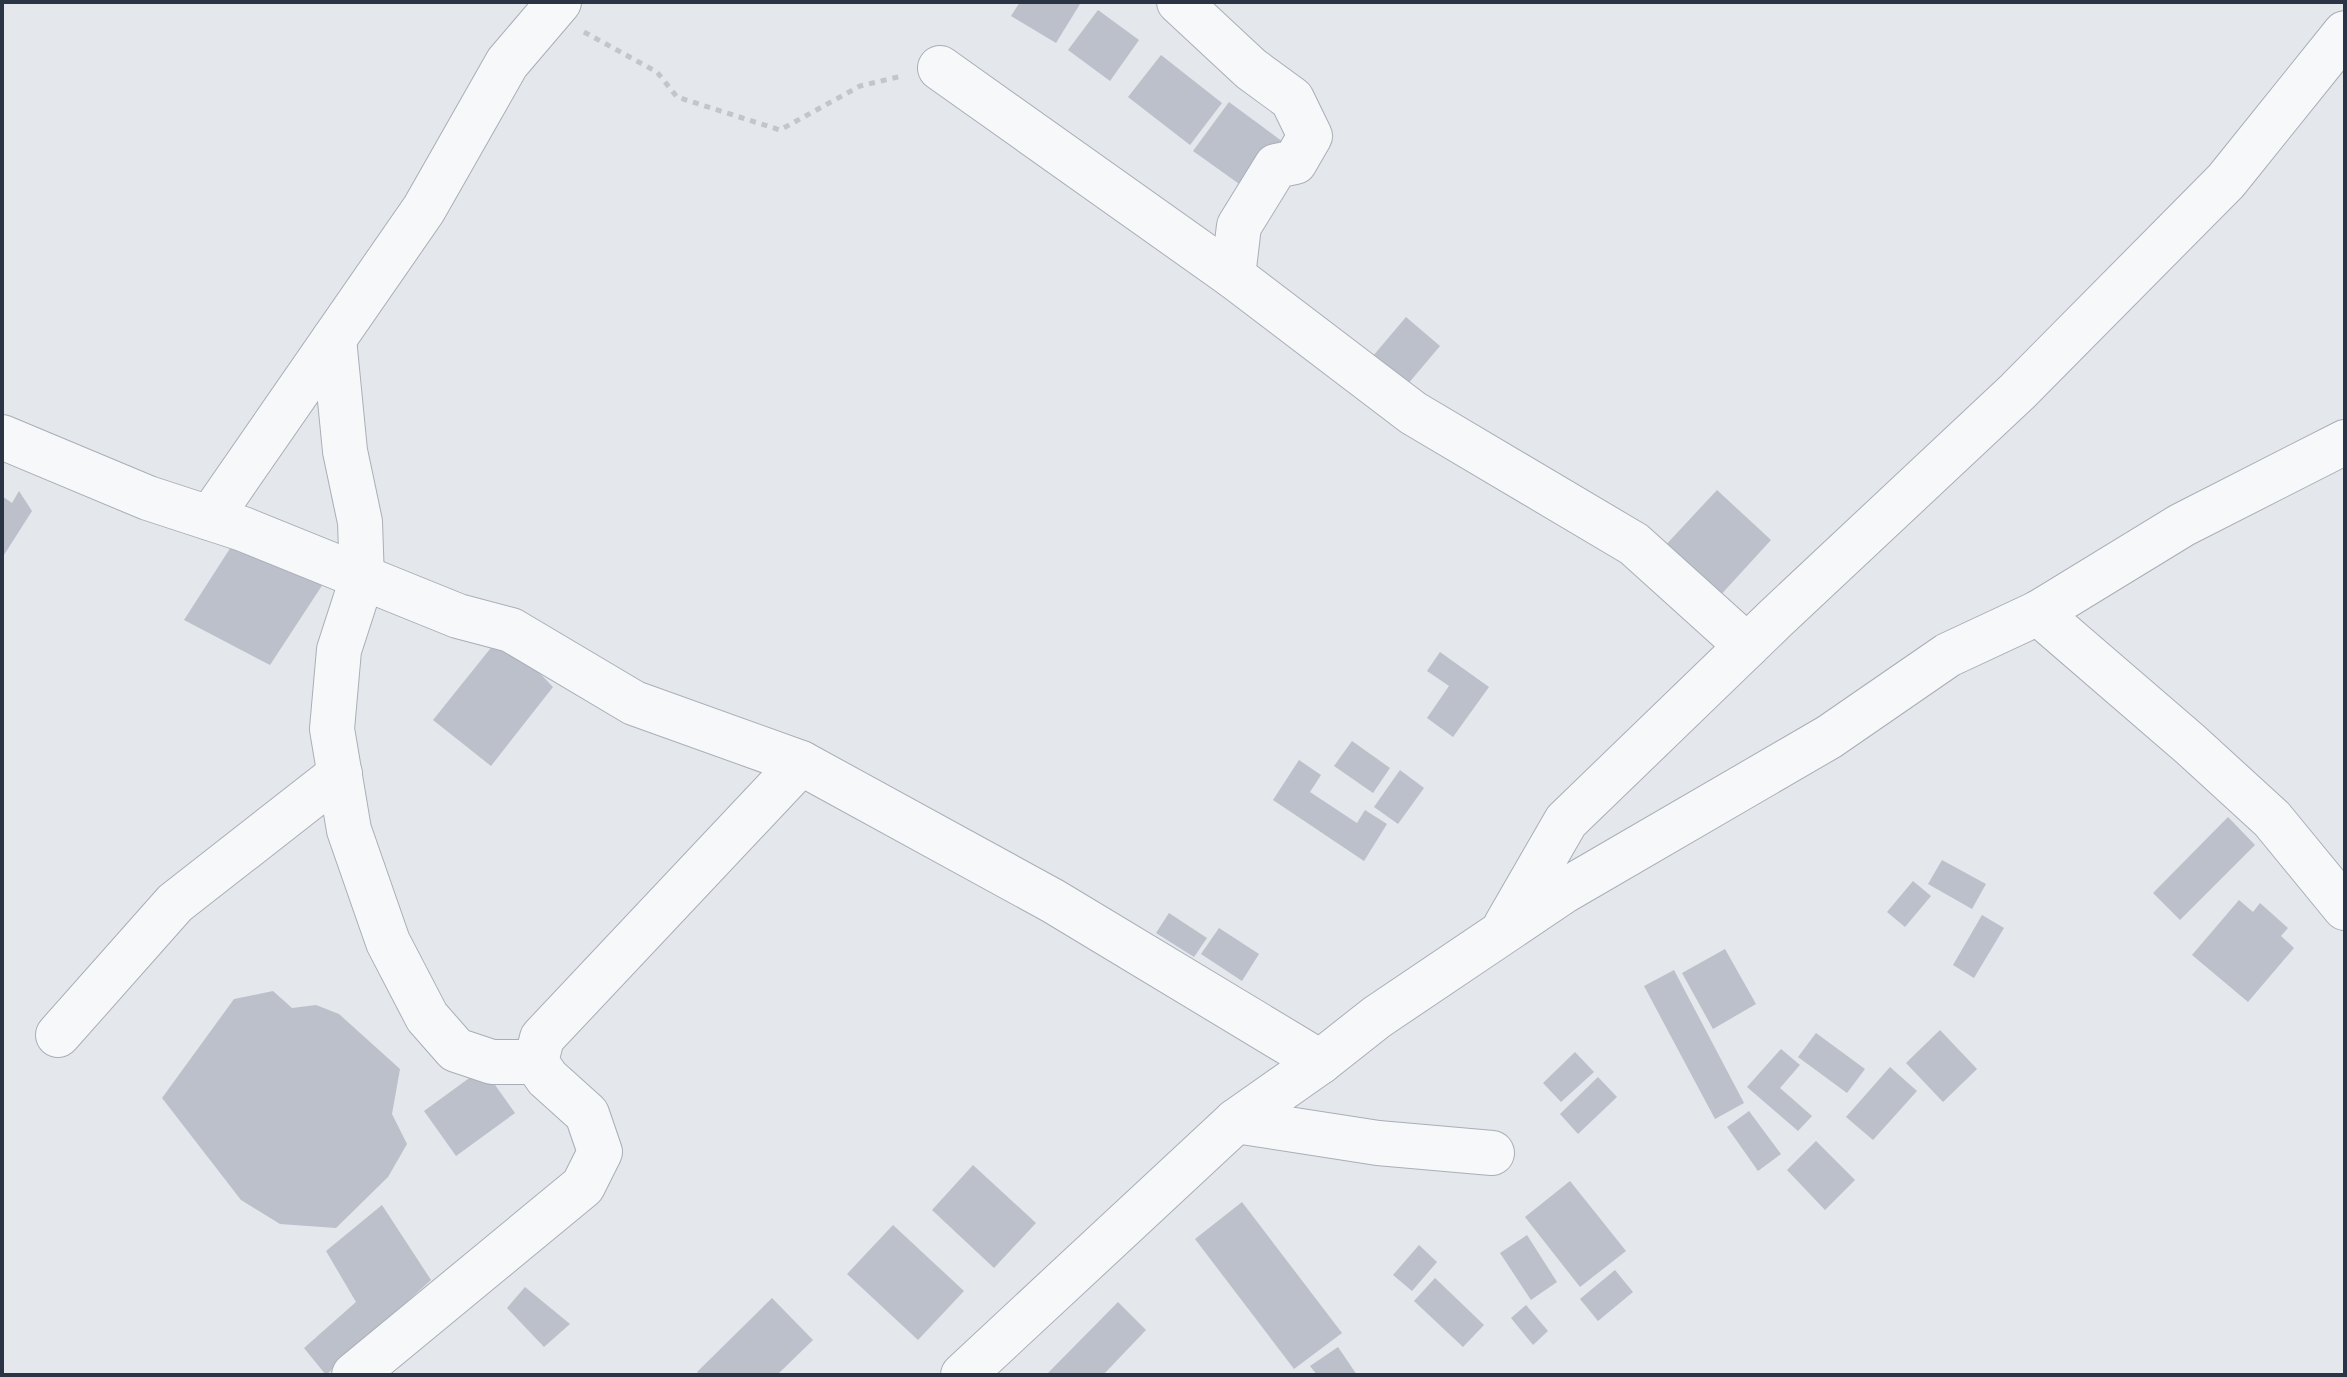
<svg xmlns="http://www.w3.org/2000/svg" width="2347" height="1377" viewBox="0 0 2347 1377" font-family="'PT Sans Narrow',sans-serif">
  <rect width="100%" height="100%" fill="#e4e7ec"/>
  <g fill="#bbc0ca">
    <polygon points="1020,2 1078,2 1080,4 1056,43 1011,16"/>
    <polygon points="1098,10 1139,40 1110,81 1068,50"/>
    <polygon points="1161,55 1222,103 1190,145 1128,97"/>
    <polygon points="1229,102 1283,142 1249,191 1193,151"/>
    <polygon points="1406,317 1440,346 1407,385 1373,356"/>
    <polygon points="1717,490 1771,540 1717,599 1663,548"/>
    <polygon points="19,491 32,511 2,558 2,496 12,503"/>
    <polygon points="238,536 325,581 270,665 184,620"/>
    <polygon points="502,634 553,687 491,766 433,720"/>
    <polygon points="1440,652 1489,687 1453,737 1427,718 1449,686 1427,671"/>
    <polygon points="1352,741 1390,768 1373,793 1334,766"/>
    <polygon points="1299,760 1321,775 1310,792 1357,823 1365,810 1387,824 1364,861 1273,800"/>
    <polygon points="1400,770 1424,788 1398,824 1374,807"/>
    <polygon points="2228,817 2255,845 2180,920 2153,893"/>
    <polygon points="1942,860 1986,884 1972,909 1928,884"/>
    <polygon points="1913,881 1931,896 1905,927 1887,912"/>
    <polygon points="2239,900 2253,912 2260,903 2288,928 2281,936 2294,948 2248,1002 2192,955"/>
    <polygon points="1169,913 1207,938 1194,957 1156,933"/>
    <polygon points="1982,915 2004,928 1974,978 1953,965"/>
    <polygon points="1219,928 1259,954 1242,981 1201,954"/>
    <polygon points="1725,949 1756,1004 1713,1029 1682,973"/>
    <polygon points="1674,970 1744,1103 1715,1119 1644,986"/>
    <polygon points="273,991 292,1008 316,1005 339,1014 400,1069 392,1114 407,1144 388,1177 336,1228 280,1224 241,1200 162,1098 234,999"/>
    <polygon points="1940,1030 1977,1069 1943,1102 1906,1063"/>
    <polygon points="1816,1033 1865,1069 1847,1093 1798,1057"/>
    <polygon points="1781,1049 1800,1065 1780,1088 1812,1116 1798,1131 1747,1087"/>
    <polygon points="1575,1052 1594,1072 1561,1102 1543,1083"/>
    <polygon points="1890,1067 1917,1091 1873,1140 1846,1117"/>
    <polygon points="483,1068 515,1113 456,1156 424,1111"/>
    <polygon points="1598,1077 1617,1097 1578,1134 1560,1114"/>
    <polygon points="1749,1111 1781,1154 1758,1171 1727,1127"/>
    <polygon points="1816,1141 1855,1180 1825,1210 1787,1170"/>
    <polygon points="973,1165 1036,1223 994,1268 932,1210"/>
    <polygon points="1570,1181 1626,1251 1580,1287 1525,1217"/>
    <polygon points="1242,1202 1342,1333 1294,1369 1195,1239"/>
    <polygon points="382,1205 431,1280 326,1375 304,1348 356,1302 326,1251"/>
    <polygon points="893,1225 964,1291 918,1340 847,1274"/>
    <polygon points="1527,1235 1557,1282 1531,1300 1500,1253"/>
    <polygon points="1419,1245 1437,1262 1412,1291 1393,1275"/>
    <polygon points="1615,1270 1633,1292 1598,1321 1580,1299"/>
    <polygon points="1435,1278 1484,1325 1463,1347 1414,1301"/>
    <polygon points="525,1287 570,1324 544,1347 507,1308"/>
    <polygon points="772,1298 813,1340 777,1375 700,1375 697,1372"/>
    <polygon points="1118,1302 1146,1330 1103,1375 1046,1375"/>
    <polygon points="1526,1305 1548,1331 1533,1345 1511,1318"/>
    <polygon points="1338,1347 1357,1375 1317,1375 1310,1366"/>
  </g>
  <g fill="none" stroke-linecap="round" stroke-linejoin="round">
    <defs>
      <g id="minor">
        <polyline points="1179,2 1251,69 1292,99 1310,136 1295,162 1276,166 1239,226 1233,276"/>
        <polyline points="940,68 1233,276 1413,413 1634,544 1747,646"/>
        <polyline points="334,339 345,451 360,522 362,579 339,650 332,729 349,830 388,942 427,1017 456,1050 492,1062 536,1062"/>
        <polyline points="2,437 148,498 243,529 458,616 511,630 634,703 801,763 1053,901 1320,1062"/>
        <polyline points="210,518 424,209 507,63 559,2"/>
        <polyline points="2038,613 2190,744 2272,819 2345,908"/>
        <polyline points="1506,925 1566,821 1776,618 2017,392 2226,181 2345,33"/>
        <polyline points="58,1035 175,903 340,774"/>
        <polyline points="1236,1121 1378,1143 1492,1153"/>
        <polyline points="354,1375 583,1186 600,1152 587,1114 547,1078 536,1062 542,1038 801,763"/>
        <polyline points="963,1375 1236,1121 1320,1062 1377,1017 1564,891 1829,737 1948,655 2038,613 2182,525 2345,442"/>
      </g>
    </defs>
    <use href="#minor" stroke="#a9aeb7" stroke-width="46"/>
    <polyline stroke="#c2c5cb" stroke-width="5" stroke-dasharray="6 6" stroke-linecap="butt" points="584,32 657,72 677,97 780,130 860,86 902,76"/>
    <use href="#minor" stroke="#f7f8fa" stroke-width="44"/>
  </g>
  <rect width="2347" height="1377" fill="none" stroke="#2b3445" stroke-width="8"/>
</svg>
